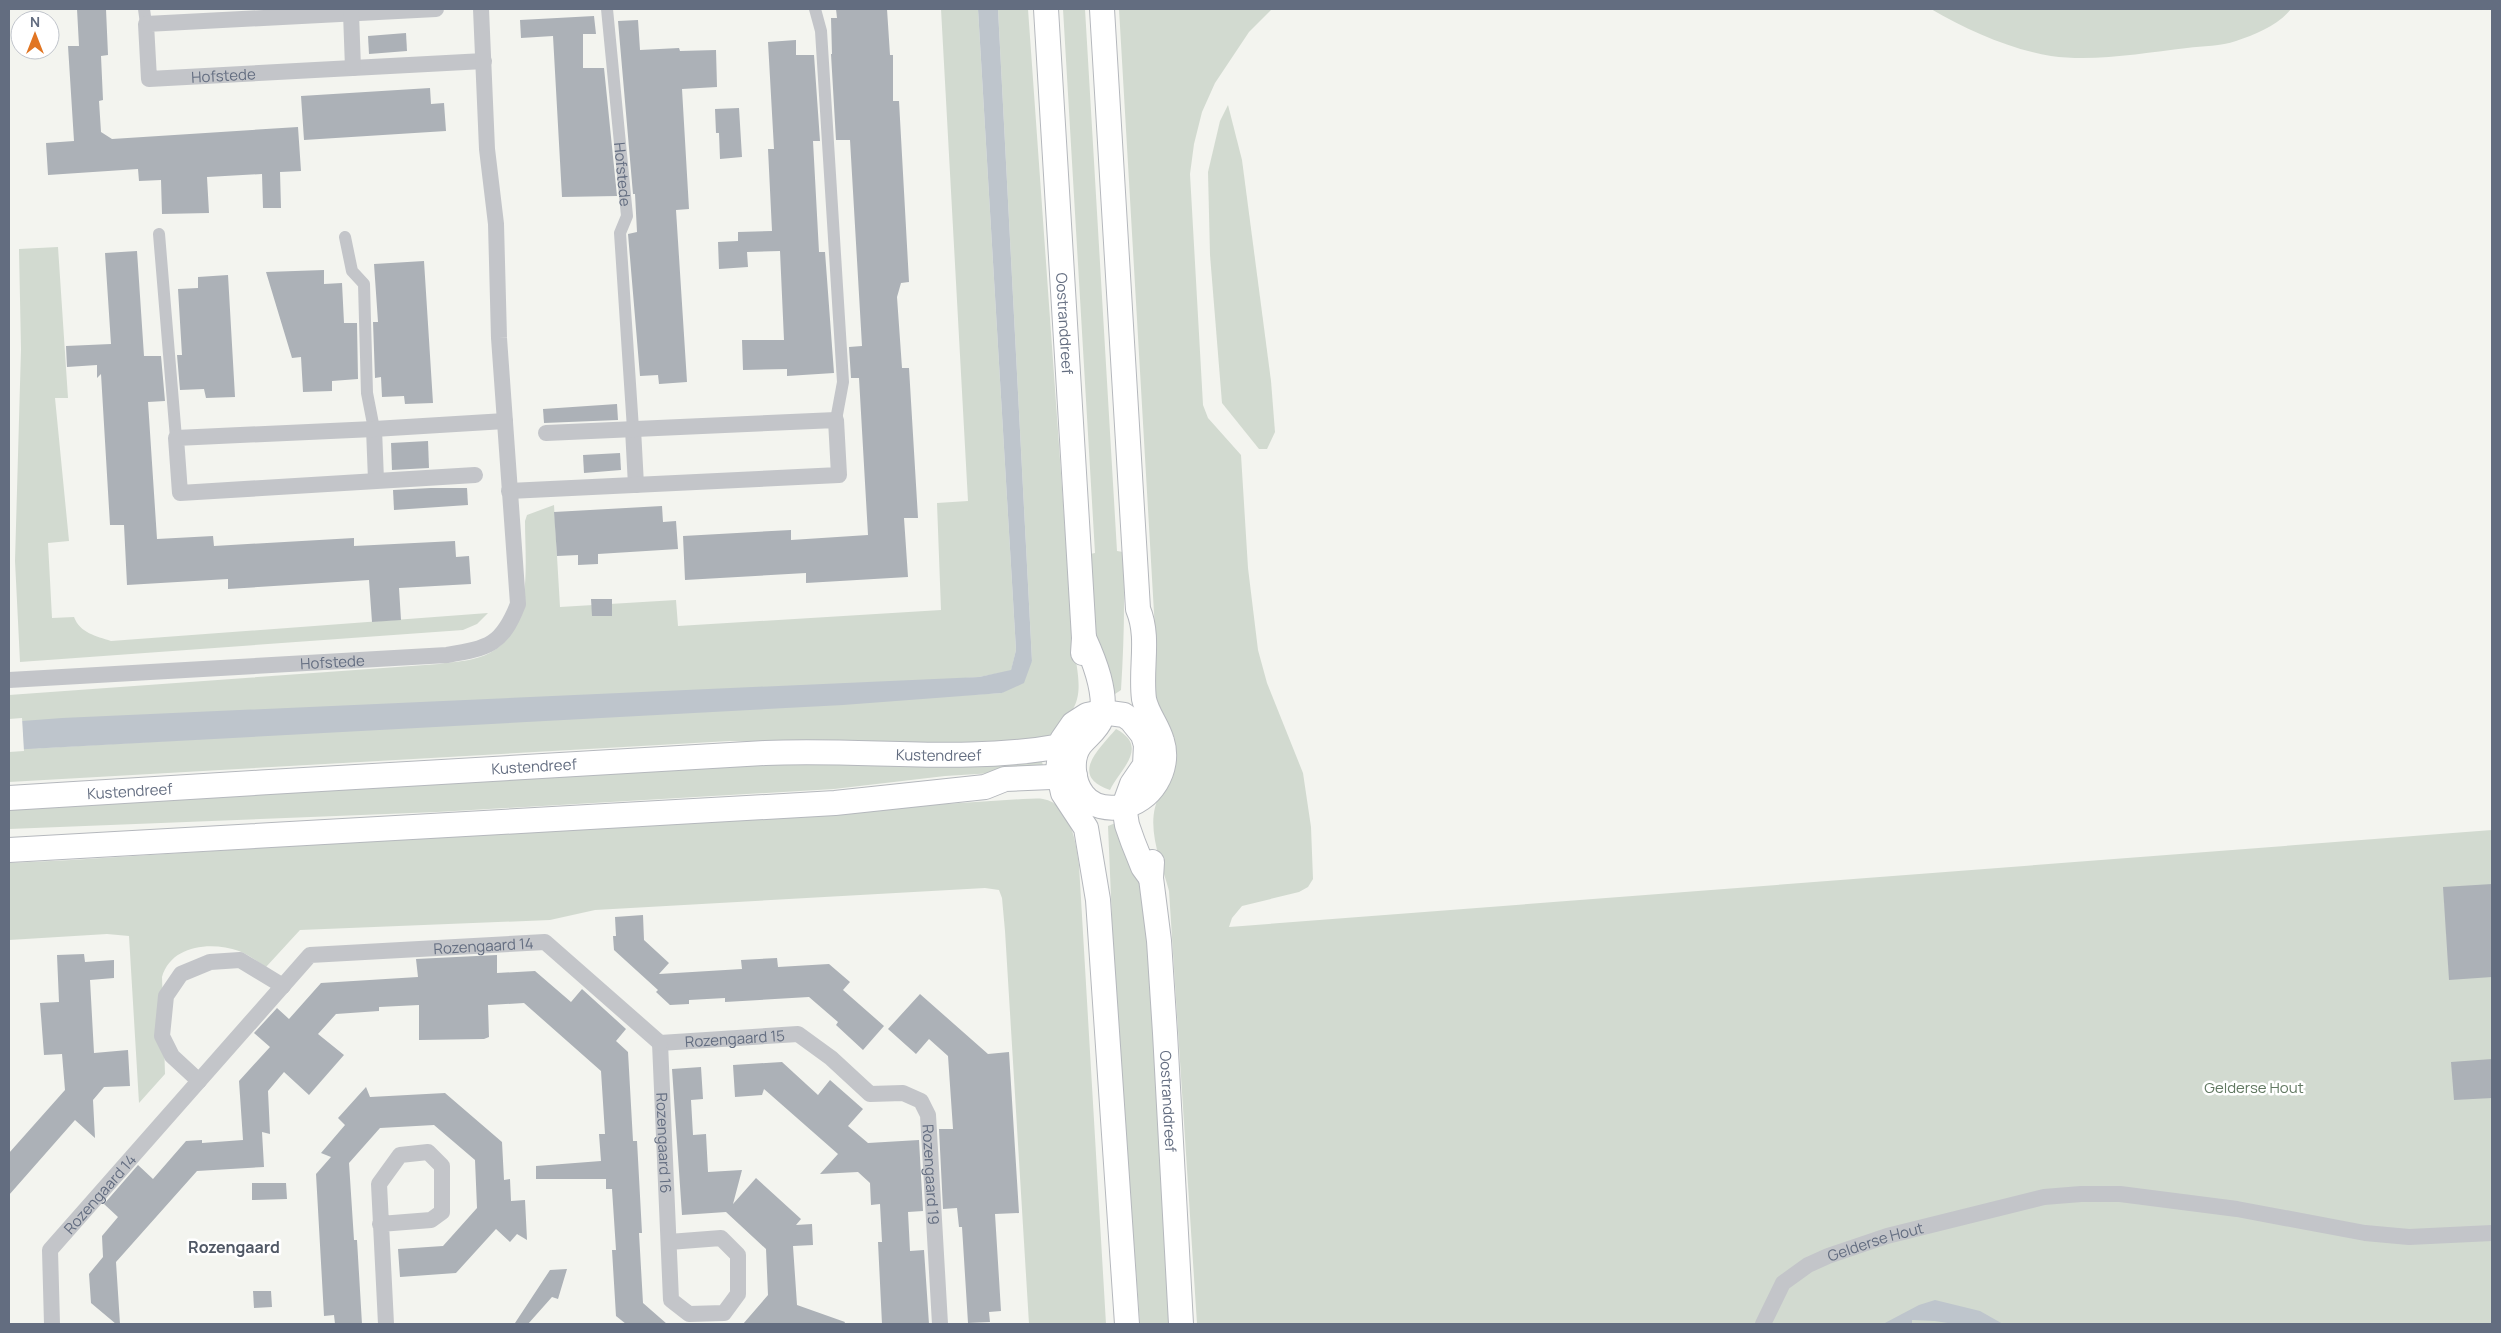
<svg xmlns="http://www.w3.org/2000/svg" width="2501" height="1333" viewBox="0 0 2501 1333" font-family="Manrope,sans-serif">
  <rect width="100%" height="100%" fill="#f3f4ef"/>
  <g fill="#d2dad0">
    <path d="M 941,9 L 978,9 L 1016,650 L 1011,671 L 979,677 L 26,749 L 1002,693 L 1032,661 L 998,9 L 1028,9 L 1073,642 C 1080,689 1088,705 1046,738 L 933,747 L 730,741 L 9,782 L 9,695 L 439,664 C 450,662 462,662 473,659 C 536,644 525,570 525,521 L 527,515 L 554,505 L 560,607 L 676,600 L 678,626 L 941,610 L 937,503 L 968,501 Z"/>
    <path d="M 1063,9 L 1085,9 L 1117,551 L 1123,552 C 1125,598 1124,643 1121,690 L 1112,696 L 1107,690 L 1094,624 L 1090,554 L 1095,553 Z"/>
    <path d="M 1119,9 L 1272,9 L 1249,32 L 1215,83 L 1202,112 L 1194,144 L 1190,174 L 1203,405 L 1208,418 L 1241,455 L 1248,568 L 1258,650 L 1267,683 L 1303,773 L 1311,827 L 1313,879 L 1308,887 L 1299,892 L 1242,906 L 1232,918 L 1229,927 L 2492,830 L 2492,1324 L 1197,1324 L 1169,891 C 1161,860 1143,823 1161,793 L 1154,695 L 1155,630 Z"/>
    <path d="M 1931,9 L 2291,9 C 2277,26 2256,34 2236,41 C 2221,46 2203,46 2187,48 C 2143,53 2095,62 2051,56 C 2009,49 1967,30 1931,9 Z"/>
    <polygon points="1228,105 1242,160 1271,381 1275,432 1267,449 1259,449 1222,403 1210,255 1208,172 1220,121"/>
    <path d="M 58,247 L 68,398 L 55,398 L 69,541 L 48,543 L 52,618 L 74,617 C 80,633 96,636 111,641 L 488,613 L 477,624 L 463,630 L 20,662 L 15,561 L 21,349 L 19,249 Z"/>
    <path d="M 1116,729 C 1150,747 1120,769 1110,790 C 1068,776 1100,748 1116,729 Z"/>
    <polygon points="1041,760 1043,765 1040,770 945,776 834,789 437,812 9,829 9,809 29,807 835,761"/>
    <path d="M 1023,799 C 1030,799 1037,798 1043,799 C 1071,804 1076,843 1079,865 L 1106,1324 L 1029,1324 L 1005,931 L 1002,898 L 999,890 L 985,888 L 595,910 L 550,920 L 300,930 L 266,967 C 257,961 249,955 239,951 C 211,941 171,945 162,977 L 165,1074 L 139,1103 L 129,936 L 107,934 L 9,940 L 9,863 L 71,860 Z"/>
    <polygon points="1118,822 1136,868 1143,896 1154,1010 1169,1324 1140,1324 1115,992 1108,826"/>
  </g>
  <g fill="#bec5cc">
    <polygon points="978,9 998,9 1032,661 1024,683 1002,693 843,705 9,750 9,722 62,718 979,677 1011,670 1016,650"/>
    <polygon points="1935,1300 1980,1311 2003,1324 1954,1324 1935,1321 1912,1320 1912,1324 1883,1324 1919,1305"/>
  </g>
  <polygon fill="#f3f4ef" points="22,718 24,751 9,752 9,719"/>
  <g fill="#acb1b7">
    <polygon points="77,9 106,9 108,55 101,56 103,100 99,101 101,132 112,139 298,127 301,171 280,172 281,208 263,208 262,174 207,177 209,213 162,214 161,180 139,181 138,169 48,175 46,143 74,141 68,46 79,46"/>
    <polygon points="836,9 887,9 890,55 893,55 893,101 899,101 909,282 901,283 897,297 902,368 909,368 918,518 904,518 908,577 806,583 806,573 685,580 683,536 791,530 791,540 868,535 859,378 851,378 849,347 862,346 850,140 836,140 831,54 832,54 831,18 837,18"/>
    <polygon points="594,16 596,34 583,34 583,68 604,68 617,196 562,197 553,36 521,38 520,20"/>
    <polygon points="638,20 640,50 679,48 680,51 716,50 717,87 682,89 689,209 676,210 687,382 659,384 658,375 640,376 628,234 637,232 635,194 633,194 618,21"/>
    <polygon points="406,33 407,51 369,54 368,36"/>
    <polygon points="796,40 796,55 814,55 820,141 813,141 819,252 825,252 834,373 787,376 787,369 743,370 742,340 784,340 780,251 747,252 748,267 719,269 718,242 738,241 738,232 772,231 768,149 774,149 768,42"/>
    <polygon points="430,88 431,104 444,103 446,131 304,140 301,96"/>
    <polygon points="739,108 742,157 720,159 719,133 716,133 715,109"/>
    <polygon points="137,251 144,356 161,356 165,401 148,402 157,539 213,536 214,546 354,538 354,546 455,541 456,557 469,556 471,584 399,588 401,620 372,622 369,580 228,589 228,579 127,585 124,525 110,525 101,374 97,378 97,365 67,367 66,346 111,344 105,253"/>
    <polygon points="424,261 433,403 405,404 404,396 382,397 381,377 375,378 373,322 378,322 374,264"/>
    <polygon points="324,270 324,284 342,283 344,323 357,323 358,379 332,381 332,391 303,392 301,357 292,358 266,272"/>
    <polygon points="228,275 235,397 206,398 204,389 180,390 177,355 182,355 178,289 198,288 198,277"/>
    <polygon points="617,404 618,420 544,423 543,409"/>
    <polygon points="428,441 429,468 392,470 391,443"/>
    <polygon points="620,453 621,470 584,473 583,455"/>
    <polygon points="431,488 467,488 468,505 394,510 393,490"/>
    <polygon points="662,506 663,522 676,521 678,549 598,554 598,564 578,565 578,555 557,556 554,512"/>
    <polygon points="591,599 612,599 612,616 592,616"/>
    <polygon points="2492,884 2492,977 2449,980 2443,887"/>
    <polygon points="643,915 644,940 669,963 659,974 742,969 741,960 777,958 778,967 829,964 850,982 843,990 884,1026 863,1050 836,1025 838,1022 809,997 725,1002 725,998 689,1000 689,1004 670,1005 656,992 658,990 614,950 613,936 616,936 615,917"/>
    <polygon points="84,954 85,962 114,960 114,978 90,980 94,1053 128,1050 130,1086 104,1087 93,1100 95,1138 75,1120 9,1195 9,1153 65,1090 62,1054 44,1055 40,1003 59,1002 57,955"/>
    <polygon points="497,955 497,973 535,971 571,1002 582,989 626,1029 616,1041 628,1052 633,1141 637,1141 638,1159 642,1233 639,1233 643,1303 667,1324 626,1324 616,1316 612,1250 616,1250 612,1189 606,1189 606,1179 536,1179 536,1166 601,1161 599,1134 605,1134 601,1071 524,1003 488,1005 489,1037 484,1039 419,1040 419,1005 379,1007 379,1011 336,1014 318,1034 344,1055 309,1095 284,1072 268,1091 270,1134 262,1132 264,1167 197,1171 116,1262 120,1324 116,1324 91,1303 89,1274 103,1257 102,1236 118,1217 104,1204 138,1165 153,1179 186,1141 202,1140 202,1143 243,1140 239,1081 270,1047 254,1033 277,1008 289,1019 321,983 418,977 416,959"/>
    <polygon points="920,994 988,1054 1009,1052 1019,1213 995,1214 1001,1311 989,1312 990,1322 968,1323 962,1227 959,1227 957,1208 943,1209 939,1129 953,1129 948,1056 929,1039 916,1054 888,1029"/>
    <polygon points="2492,1059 2492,1098 2454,1100 2451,1062"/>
    <polygon points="782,1062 818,1095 830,1080 863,1109 848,1126 868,1143 919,1140 923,1211 908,1212 910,1251 924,1250 929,1324 882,1324 878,1242 882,1242 880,1204 871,1205 870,1183 858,1172 820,1174 838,1154 764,1089 762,1095 735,1097 733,1065"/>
    <polygon points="701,1067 703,1099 691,1100 693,1135 706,1134 708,1172 742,1170 733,1204 756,1178 801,1219 796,1225 812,1224 813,1245 793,1246 797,1305 845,1322 844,1324 743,1324 768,1295 766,1249 726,1212 682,1215 672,1069"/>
    <polygon points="366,1087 370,1097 445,1093 502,1142 504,1180 510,1179 511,1201 525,1200 527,1240 517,1234 510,1242 496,1229 456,1273 400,1277 398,1249 443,1246 477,1208 475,1160 434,1125 380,1128 349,1163 354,1240 357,1240 362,1324 335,1324 334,1315 324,1316 316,1174 331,1157 321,1153 345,1125 338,1118"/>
    <polygon points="252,1183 286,1183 287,1199 252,1200"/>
    <polygon points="567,1269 558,1299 552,1297 528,1324 515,1323 550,1270"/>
    <polygon points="253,1291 271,1291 272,1307 254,1308"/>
  </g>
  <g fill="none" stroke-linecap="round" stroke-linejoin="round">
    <defs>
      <g id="secondary">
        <path id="s8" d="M 1046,9 L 1084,638 L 1083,653"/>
        <path d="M 1084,638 C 1094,660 1108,694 1101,719 C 1097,730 1087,736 1080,745 C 1070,759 1073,782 1083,795 C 1092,807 1108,809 1121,807 C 1151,802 1171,769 1162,741 C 1158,726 1147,714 1144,699 C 1140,668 1150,638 1138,609 L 1102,9"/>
        <path id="s9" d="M 9,798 C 261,783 513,766 765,753 C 863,748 964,764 1061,746"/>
        <polyline points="9,850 835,803 985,787 1005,779 1075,776"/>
        <path id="s10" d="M 1152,862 L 1151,878 L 1159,941 L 1165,1033 L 1181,1324"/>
        <polyline points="1127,1324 1098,900 1086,828 1063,793 1058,770 1062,740 1073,724 1087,715 1102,712 1124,715 1131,720 1143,735 1146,745 1145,765 1132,784 1124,806 1127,825 1133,842 1143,867 1151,878"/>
      </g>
    </defs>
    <use href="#secondary" stroke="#b5b8bd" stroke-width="26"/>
    <g stroke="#c3c5c9" stroke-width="12">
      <polyline points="144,9 146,24"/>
      <path id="s1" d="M 607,9 L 627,216 L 620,233 L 633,429"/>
      <polyline points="815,9 821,31 843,382 836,420"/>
      <polyline points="159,234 176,438"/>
      <polyline points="345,237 352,271 364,284 367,393 374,429"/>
    </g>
    <g stroke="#c3c5c9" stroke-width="16">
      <path id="s2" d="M 436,9 L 146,24 L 149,79 L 484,61"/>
      <polyline points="351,13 353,68"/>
      <polyline points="374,429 376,480"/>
      <polyline points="633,429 636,485"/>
      <polyline points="475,475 180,493 176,438 374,429 505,421"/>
      <polyline points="509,491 839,475 836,420 546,433"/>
      <path id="s3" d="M 9,680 L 447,655 C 489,648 502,645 518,604 L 499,338 L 496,224 L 487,149 L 481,9"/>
      <path id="s4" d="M 660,1043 L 798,1034 L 831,1058 L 870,1094 L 903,1093 L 921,1101 L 928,1115 L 940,1324"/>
      <path id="s5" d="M 660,1043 L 671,1300 L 689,1314 L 724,1313 L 738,1294 L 738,1255 L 721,1238 L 669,1242"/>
      <polyline points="199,1081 172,1056 162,1036 166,996 181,974 210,962 240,960 283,986"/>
      <polyline points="380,1224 431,1220 442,1212 442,1166 428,1152 400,1155 379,1184 386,1324"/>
      <path id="s6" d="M 52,1324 L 50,1250 L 310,955 L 545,942 L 660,1043"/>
      <path id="s7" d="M 1763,1324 L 1783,1283 L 1808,1265 L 1828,1256 L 1887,1236 L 2044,1197 L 2081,1194 L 2120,1194 L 2237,1209 L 2365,1233 L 2409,1237 L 2492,1233"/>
    </g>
    <use href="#secondary" stroke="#fff" stroke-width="24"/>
  </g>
  <g text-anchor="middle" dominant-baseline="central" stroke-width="5" stroke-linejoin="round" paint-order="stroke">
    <g font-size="15" fill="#636d80" stroke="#fff">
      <text stroke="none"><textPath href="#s2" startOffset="420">Hofstede</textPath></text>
      <text stroke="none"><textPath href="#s1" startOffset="166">Hofstede</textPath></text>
      <text stroke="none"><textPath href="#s8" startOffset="315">Oostranddreef</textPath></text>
      <text stroke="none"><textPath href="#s3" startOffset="324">Hofstede</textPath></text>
      <text stroke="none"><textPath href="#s9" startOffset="931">Kustendreef</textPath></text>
      <text stroke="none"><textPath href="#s9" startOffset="526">Kustendreef</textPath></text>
      <text stroke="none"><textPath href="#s9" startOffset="121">Kustendreef</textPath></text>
      <text stroke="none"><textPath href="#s6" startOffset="641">Rozengaard 14</textPath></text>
      <text stroke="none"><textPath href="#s4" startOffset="75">Rozengaard 15</textPath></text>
      <text stroke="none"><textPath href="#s10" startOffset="240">Oostranddreef</textPath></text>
      <text stroke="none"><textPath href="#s5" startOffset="100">Rozengaard 16</textPath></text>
      <text stroke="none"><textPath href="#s4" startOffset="360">Rozengaard 19</textPath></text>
      <text stroke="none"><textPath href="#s6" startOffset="149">Rozengaard 14</textPath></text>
      <text stroke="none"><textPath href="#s7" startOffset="148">Gelderse Hout</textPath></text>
    </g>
    <g font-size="15" fill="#617861" stroke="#fff">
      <text x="2254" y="1087">Gelderse Hout</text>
    </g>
    <g font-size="16" font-weight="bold" fill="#505865" stroke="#fff">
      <text x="234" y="1247">Rozengaard</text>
    </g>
  </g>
  <rect width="2501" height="1333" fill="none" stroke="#636d80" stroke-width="20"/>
  <g transform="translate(35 35)"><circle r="24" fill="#ffffff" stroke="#c1c5cc"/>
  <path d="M0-4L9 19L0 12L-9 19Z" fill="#e17522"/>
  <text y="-8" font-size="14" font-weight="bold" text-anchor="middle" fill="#636d80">N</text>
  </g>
</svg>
